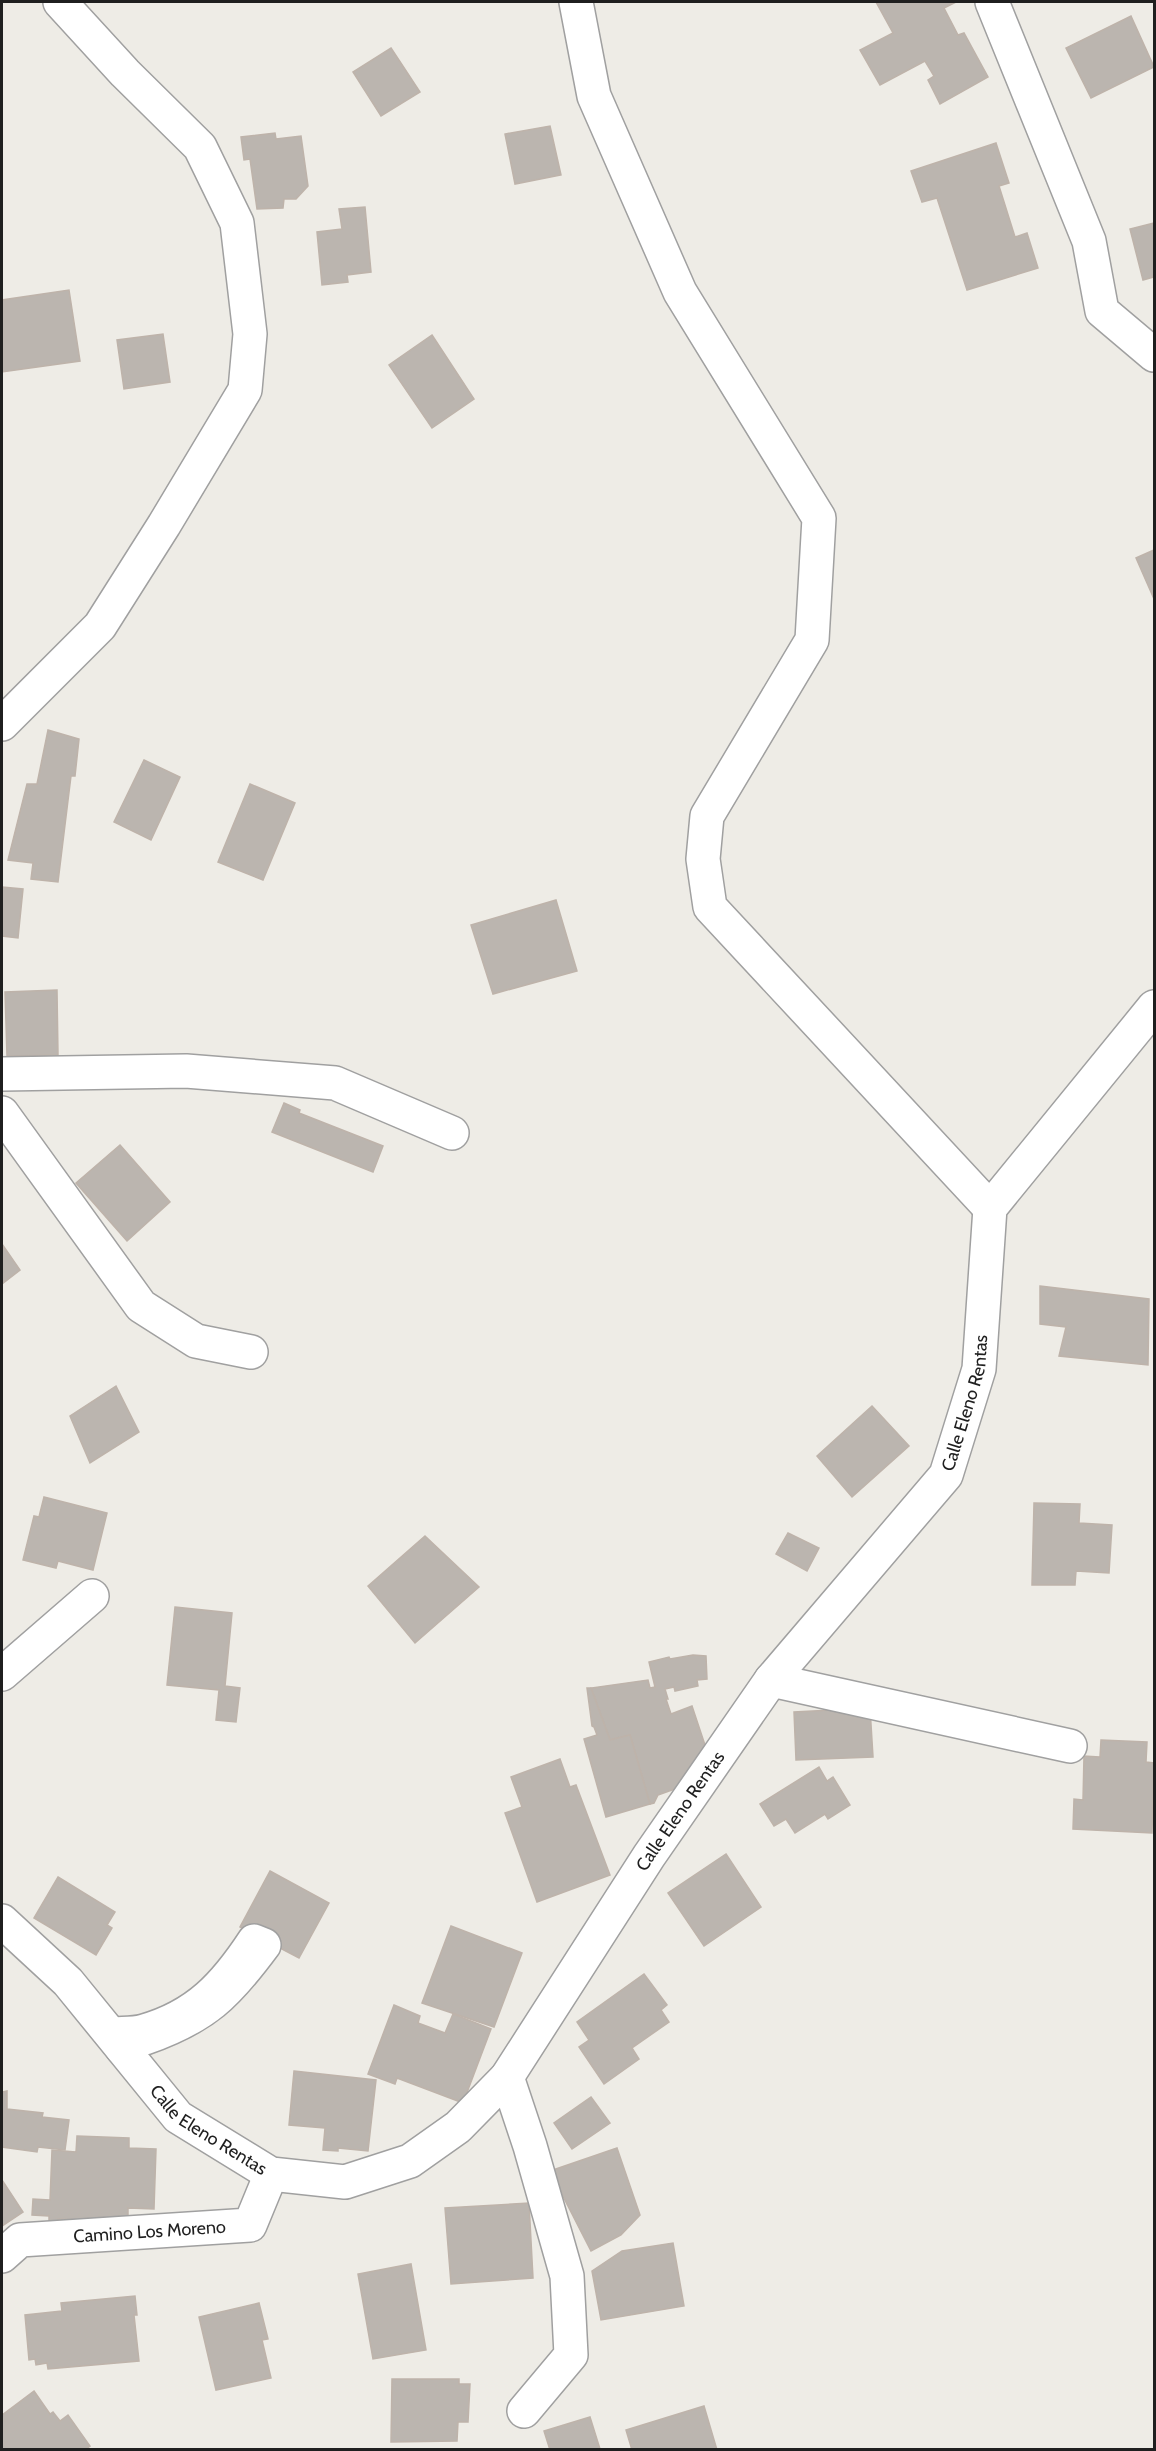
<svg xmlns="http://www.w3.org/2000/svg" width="1156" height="2451" viewBox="0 0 1156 2451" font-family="Cabin,sans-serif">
  <rect width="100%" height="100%" fill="#eeece6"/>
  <g fill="#bbb5af" stroke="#beb3aa" stroke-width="1.5">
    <polygon points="876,2 956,2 944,8 958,35 964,33 988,77 940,104 928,80 934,76 925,61 880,85 860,50 893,33"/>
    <polygon points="1131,16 1154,67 1091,98 1066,48"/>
    <polygon points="391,48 420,92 381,116 353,72"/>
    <polygon points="550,126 561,175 515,184 505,134"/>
    <polygon points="275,133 276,139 301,136 308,186 296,199 284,199 283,208 257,209 250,159 244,160 241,137"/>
    <polygon points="996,143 1009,183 999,186 1015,237 1027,233 1038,268 967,290 937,198 922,202 911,171"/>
    <polygon points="365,207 371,272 347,275 348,282 322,285 317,232 342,229 339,209"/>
    <polygon points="1154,223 1154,277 1143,280 1130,229"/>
    <polygon points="69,290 80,361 2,372 2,300"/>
    <polygon points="163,334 170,382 124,389 117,340"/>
    <polygon points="432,335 474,399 432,428 389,365"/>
    <polygon points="1154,550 1154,599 1136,558"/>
    <polygon points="48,730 79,739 75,776 71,776 58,882 31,879 33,863 8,860 27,784 37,784"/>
    <polygon points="144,760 180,777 151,840 114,822"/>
    <polygon points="250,784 295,803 263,880 218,862"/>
    <polygon points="2,887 23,889 18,938 2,936"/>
    <polygon points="556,900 577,971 493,994 471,925"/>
    <polygon points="57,990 58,1055 7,1056 5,992"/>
    <polygon points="284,1103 300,1110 299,1113 383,1146 373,1172 272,1132"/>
    <polygon points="120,1145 170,1202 127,1241 76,1183"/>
    <polygon points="2,1244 20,1270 2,1284"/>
    <polygon points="1040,1286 1149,1299 1148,1365 1059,1356 1066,1327 1040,1324"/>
    <polygon points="116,1386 139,1432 90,1463 70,1416"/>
    <polygon points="872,1406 909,1446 852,1497 817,1456"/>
    <polygon points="44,1497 107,1513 93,1570 58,1561 56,1568 23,1560 34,1516 39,1517"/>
    <polygon points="1034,1503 1080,1504 1079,1523 1112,1525 1109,1573 1076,1571 1075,1585 1032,1585"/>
    <polygon points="788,1533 819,1548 807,1571 776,1554"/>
    <polygon points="425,1536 479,1587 415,1643 368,1586"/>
    <polygon points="175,1607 232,1613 225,1686 240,1688 236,1722 216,1720 219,1690 167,1685"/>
    <polygon points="693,1655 706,1656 707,1679 697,1680 698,1686 675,1691 674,1687 665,1689 668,1699 666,1699 671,1714 692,1706 711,1763 694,1782 658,1795 654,1803 650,1804 630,1735 610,1740 591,1688 648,1680 650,1688 655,1687 649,1662 669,1657 670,1659"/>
    <polygon points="587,1688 591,1688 610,1740 630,1735 650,1804 606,1817 584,1739 597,1735 594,1727 592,1726"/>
    <polygon points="870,1708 873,1757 796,1760 794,1712"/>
    <polygon points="1101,1740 1147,1742 1146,1762 1154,1763 1152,1833 1073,1829 1074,1799 1083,1800 1084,1756 1100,1757"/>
    <polygon points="560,1759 570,1787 576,1785 610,1875 537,1902 505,1813 522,1807 511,1777"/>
    <polygon points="819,1767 827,1781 833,1777 850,1805 828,1819 825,1814 795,1833 786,1819 774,1826 760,1804"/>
    <polygon points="726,1854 761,1907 704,1946 668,1893"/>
    <polygon points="270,1871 329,1903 299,1958 240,1927"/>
    <polygon points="58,1877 115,1912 107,1925 112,1928 96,1955 34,1918"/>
    <polygon points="451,1926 522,1953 494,2027 422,2003"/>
    <polygon points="644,1974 667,2005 661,2010 669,2022 632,2048 639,2059 604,2084 579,2047 589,2040 577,2022"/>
    <polygon points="394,2005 420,2016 418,2023 445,2033 453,2014 491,2029 463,2103 397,2078 395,2084 368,2074"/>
    <polygon points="294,2071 376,2080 368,2151 338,2148 338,2151 323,2150 325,2128 289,2125"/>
    <polygon points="7,2091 7,2109 43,2113 42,2117 69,2120 65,2150 38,2147 37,2152 2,2147 2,2092"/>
    <polygon points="591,2097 610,2123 572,2149 554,2123"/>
    <polygon points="77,2136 129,2138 129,2148 156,2149 154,2209 128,2208 128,2222 58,2219 59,2223 49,2223 49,2216 32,2215 33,2199 50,2200 52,2150 76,2152"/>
    <polygon points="617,2148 640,2215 621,2235 591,2251 550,2171"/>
    <polygon points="2,2180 23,2212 2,2226"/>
    <polygon points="529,2203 533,2278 451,2284 445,2208"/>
    <polygon points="673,2243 684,2306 601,2320 592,2271 622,2251"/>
    <polygon points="411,2264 426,2350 373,2359 358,2274"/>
    <polygon points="135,2296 137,2315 134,2315 139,2361 48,2369 47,2363 36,2365 35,2359 29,2360 25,2315 62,2311 61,2303"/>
    <polygon points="259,2303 268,2339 262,2340 271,2378 216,2390 199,2317"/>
    <polygon points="392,2379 459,2379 459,2384 470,2384 468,2422 458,2422 457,2441 391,2442"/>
    <polygon points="34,2391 50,2414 53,2412 60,2421 68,2415 90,2446 85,2450 2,2450 2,2415"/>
    <polygon points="704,2406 717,2450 632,2450 626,2430"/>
    <polygon points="590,2417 600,2449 550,2450 544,2431"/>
  </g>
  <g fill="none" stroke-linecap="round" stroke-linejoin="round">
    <defs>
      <g id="street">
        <polyline points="576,2 594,96 680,292 819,518 812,640 707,816 703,859 710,907 990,1208"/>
        <polyline points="992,2 1089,241 1102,311 1154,355"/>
        <polyline points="2,724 100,626 164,525 245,390 250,334 237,223 200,147 125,73 60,2"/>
        <polyline points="2,1074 186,1071 335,1083 452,1133"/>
        <polyline points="2,1113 141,1306 196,1341 251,1352"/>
        <polyline points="2,1674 92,1596"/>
        <polyline points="771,1680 1070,1746"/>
        <path id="s1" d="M 2,1921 L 68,1982 L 178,2117 L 271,2174 L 345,2182 L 410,2161 L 458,2127 L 507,2077 L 649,1856 L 771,1680 L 946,1475 L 979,1369 L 990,1208 L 1154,1007"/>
        <path d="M 111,2034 C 122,2033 134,2034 144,2031 C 197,2016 225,1985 254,1941 L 264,1945 C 227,1995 205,2017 145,2038 C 138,2040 130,2040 122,2042 L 122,2048"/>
        <polyline points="507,2077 530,2146 567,2276 571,2355 524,2411"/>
        <path id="s2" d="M 2,2256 L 20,2240 L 250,2225 L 271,2174"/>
      </g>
    </defs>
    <use href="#street" stroke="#a0a0a0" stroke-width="36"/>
    <use href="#street" stroke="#fff" stroke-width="33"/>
  </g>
  <g text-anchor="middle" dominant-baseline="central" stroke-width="5" stroke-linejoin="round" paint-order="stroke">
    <g font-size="18" fill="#1f1f1f" stroke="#fff">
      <text stroke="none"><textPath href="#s1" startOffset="1466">Calle Eleno Rentas</textPath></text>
      <text stroke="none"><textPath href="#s1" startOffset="962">Calle Eleno Rentas</textPath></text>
      <text stroke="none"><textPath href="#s1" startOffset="296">Calle Eleno Rentas</textPath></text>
      <text stroke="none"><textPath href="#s2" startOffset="154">Camino Los Moreno</textPath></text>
    </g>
  </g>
  <rect width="1156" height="2451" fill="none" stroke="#1f1f1f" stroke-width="6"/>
</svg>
